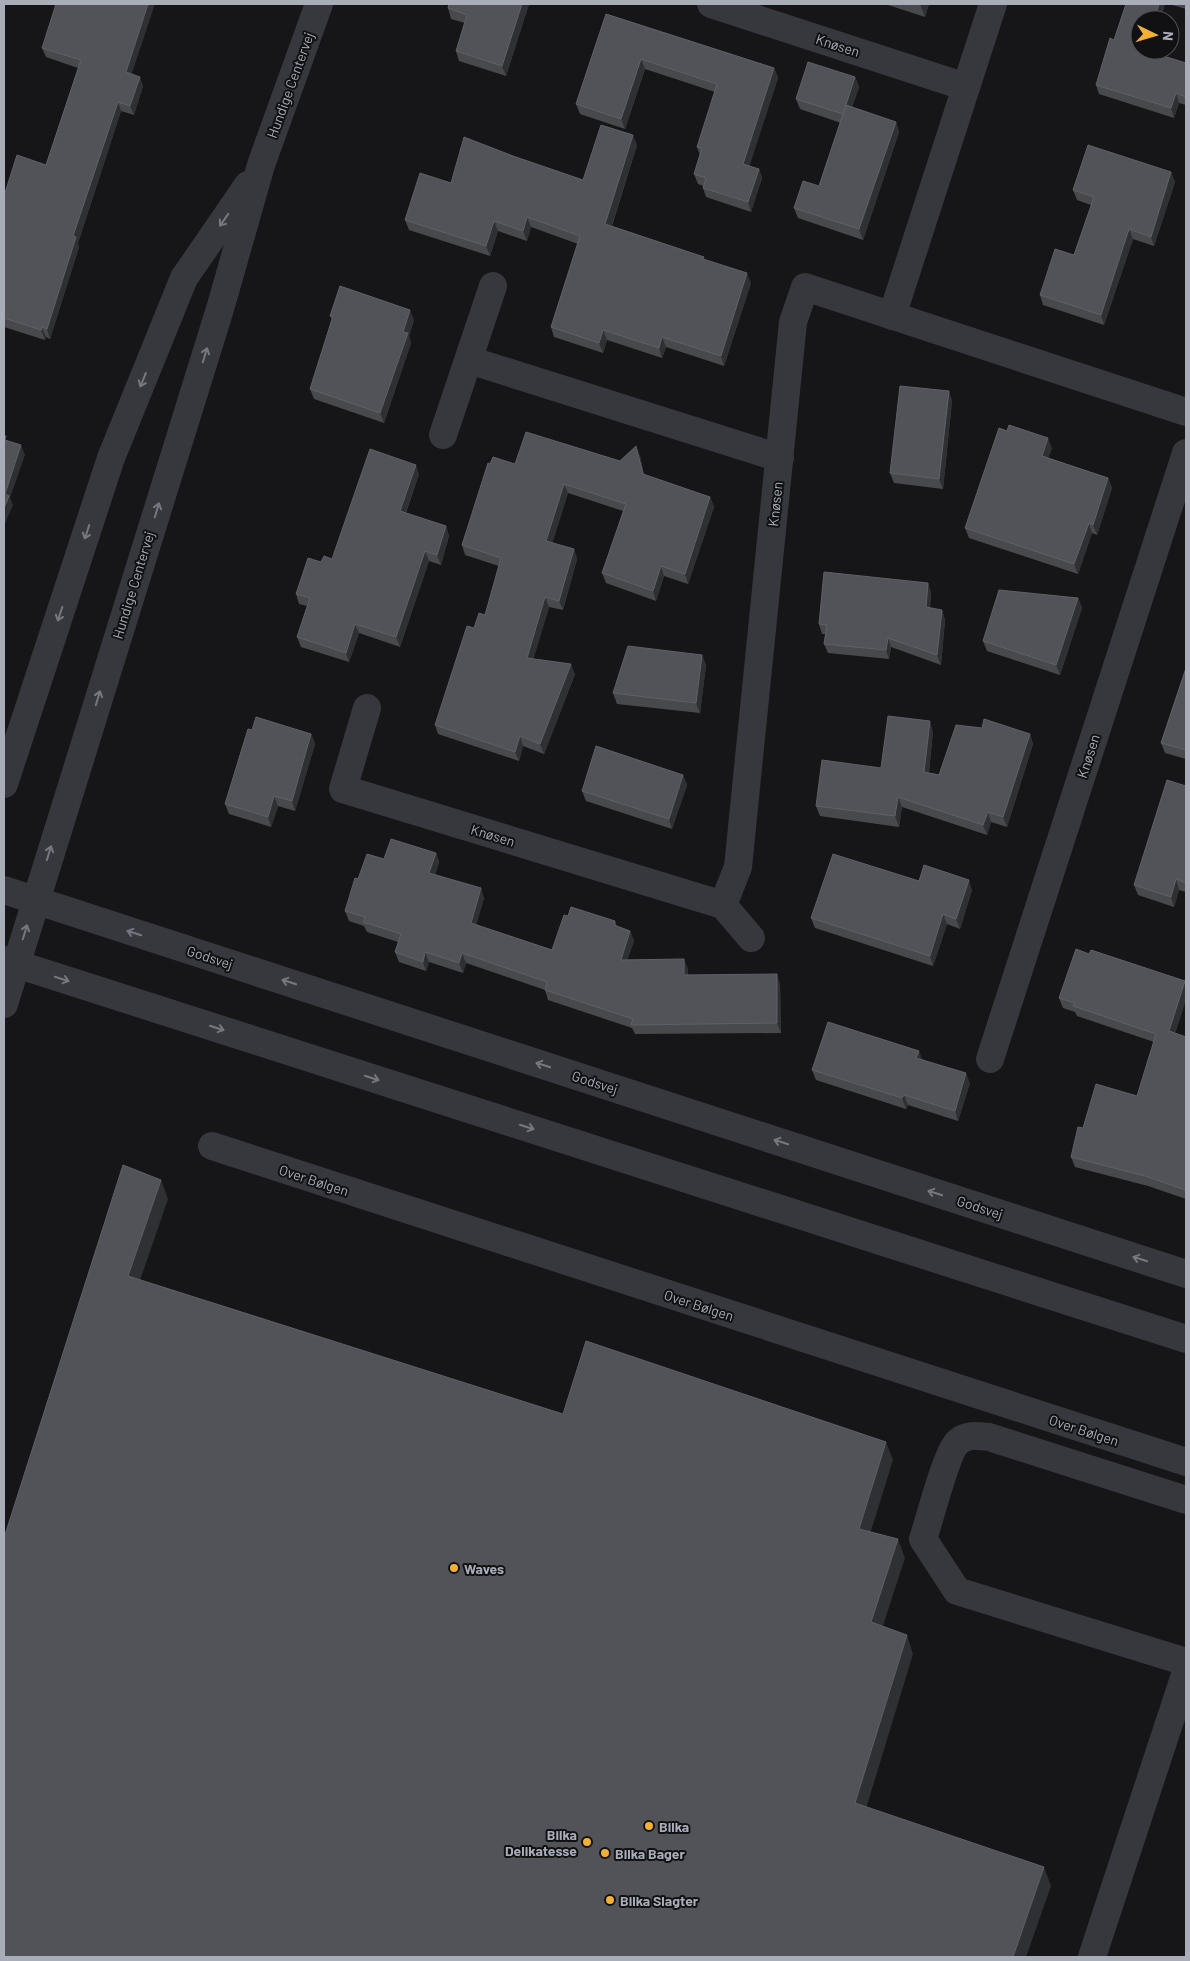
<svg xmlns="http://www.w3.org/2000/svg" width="1190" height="1961" viewBox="0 0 1190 1961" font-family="Barlow,sans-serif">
  <rect width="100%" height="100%" fill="#161618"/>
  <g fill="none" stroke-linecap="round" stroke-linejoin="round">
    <g stroke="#37383d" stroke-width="28">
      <polyline points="711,4 966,87"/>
      <polyline points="892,316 993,4"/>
      <polyline points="469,360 780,458"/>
      <polyline points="443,435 493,286"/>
      <polyline points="367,708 343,789 723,905 738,867 793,322 805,287 1186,412"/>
      <polyline points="4,784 111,458 184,278 248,185"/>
      <polyline points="4,890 1186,1274"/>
      <polyline points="723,905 751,938"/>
      <polyline points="4,960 1186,1339"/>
      <polyline points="4,1004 220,309 261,165 319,4"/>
      <polyline points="990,1059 1186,453"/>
      <polyline points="212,1146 1186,1462"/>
      <path d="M 1186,1500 L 989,1437 C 978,1436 968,1434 959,1441 C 947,1449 929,1522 923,1539 L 957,1591 L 1186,1662"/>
      <polyline points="1092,1957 1186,1672"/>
    </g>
  </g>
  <g fill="#47494d">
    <polygon points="449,4 529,4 506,76 459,61 456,51 465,23 451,19 448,8"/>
    <polygon points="885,4 929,4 925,17"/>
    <polygon points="1126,4 1165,4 1160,20 1140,20 1150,52 1186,63 1186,105 1179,103 1174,118 1099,94 1096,85 1114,40"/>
    <polygon points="1169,4 1186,4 1186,9"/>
    <polygon points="606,14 774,68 778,78 749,166 759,169 762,178 751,212 706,197 703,188 703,186 698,184 694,174 700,155 697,147 715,92 645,69 625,129 580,114 576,104"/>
    <polygon points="42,48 132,74 143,86 134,115 121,111 78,243 79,247 50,339 46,337 45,340 4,327 4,196 46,165 78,68 46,57"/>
    <polygon points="855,77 859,87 852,107 896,122 899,132 863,240 798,218 794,208 819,186 841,123 800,109 796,99"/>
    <polygon points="637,145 612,226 705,260 751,283 724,366 666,347 662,358 607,340 603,353 554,337 551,327 578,244 531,227 527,241 498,231 490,256 409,230 405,220 451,183 513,156 583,180"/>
    <polygon points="1171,172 1175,182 1154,246 1133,239 1104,325 1043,305 1040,295 1074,255 1091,205 1077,200 1073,190"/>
    <polygon points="330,316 414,320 409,336 411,343 384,423 314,399 310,389 332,320"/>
    <polygon points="949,391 952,401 943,489 894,483 890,473"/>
    <polygon points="1052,448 1048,458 1108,478 1112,488 1097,535 1092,533 1078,574 969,538 965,528"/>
    <polygon points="640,456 644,475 710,497 714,507 688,584 664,576 656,601 606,583 602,573 623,511 568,493 552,543 574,549 577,559 563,610 549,607 533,659 575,674 544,754 523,746 519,761 438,734 435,725 474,628 485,615 499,566 465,555 462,545 490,464 620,461"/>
    <polygon points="419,474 406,513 446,526 449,536 441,565 429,561 400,647 359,633 349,662 301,647 297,637 307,606 299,604 296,594 321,562 332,559"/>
    <polygon points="928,583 931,593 930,608 942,610 945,620 941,665 891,647 889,659 828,653 824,644 826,634 822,634 819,624"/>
    <polygon points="1078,598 1082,608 1060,675 987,651 983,641"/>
    <polygon points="702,655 706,665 700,713 617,704 613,693"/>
    <polygon points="1186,668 1186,759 1165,753 1161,743"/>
    <polygon points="252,730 311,734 315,744 295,811 278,806 271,827 229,814 225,804"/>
    <polygon points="933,731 929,773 939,775 1030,734 1033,744 1007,827 991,822 987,835 902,807 899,827 820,816 816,806 881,768"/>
    <polygon points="683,775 687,785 672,829 586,801 582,791"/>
    <polygon points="1186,786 1186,892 1179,890 1174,907 1138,895 1134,885"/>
    <polygon points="436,853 439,862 435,875 484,898 476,925 552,950 568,916 615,921 617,927 630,931 634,941 627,960 688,969 688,975 780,984 781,1033 635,1034 632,1028 548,1000 545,990 466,963 463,973 429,962 426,971 399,962 395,952 398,942 367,932 364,926 349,921 345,911 358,879 384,859"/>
    <polygon points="919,881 972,890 960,929 947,924 933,966 815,928 811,918"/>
    <polygon points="1089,954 1185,981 1186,983 1186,999 1175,1033 1186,1037 1186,1199 1148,1186 1075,1167 1071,1157 1083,1128 1137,1096 1154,1042 1077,1016 1075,1012 1063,1008 1059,998"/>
    <polygon points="922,1059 970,1083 958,1121 908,1105 906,1109 816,1080 812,1070"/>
  </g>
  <g fill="#2f3033">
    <polygon points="148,4 155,4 129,82 126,72"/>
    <polygon points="522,4 529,4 506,76 502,66"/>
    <polygon points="920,4 929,4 925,17"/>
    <polygon points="1159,4 1165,4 1160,20 1154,20"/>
    <polygon points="641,59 645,69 625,129 621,119"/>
    <polygon points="774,68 778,78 747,174 743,164"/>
    <polygon points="140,77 143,86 134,115 130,106"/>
    <polygon points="855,77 859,87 846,125 843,114"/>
    <polygon points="1176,93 1179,103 1174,118 1171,108"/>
    <polygon points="118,102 121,111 78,243 79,247 50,339 47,329 73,236"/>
    <polygon points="896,122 899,132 863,240 859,229"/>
    <polygon points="633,135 637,145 609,234 605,224"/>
    <polygon points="759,169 762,178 751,212 748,202"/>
    <polygon points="1171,172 1175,182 1154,246 1151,237"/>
    <polygon points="527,217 531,227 527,241 523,231"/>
    <polygon points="494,221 498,231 490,256 486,246"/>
    <polygon points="1129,229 1133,239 1104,325 1101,315"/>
    <polygon points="747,273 751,283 724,366 721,356"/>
    <polygon points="410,310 414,320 409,336 411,343 384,423 380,413 403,332"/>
    <polygon points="42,327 46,337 45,340 41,330"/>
    <polygon points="603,330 607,340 603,353 599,343"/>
    <polygon points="662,337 666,347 662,358 659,348"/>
    <polygon points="949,391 952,401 943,489 939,479"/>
    <polygon points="1048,438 1052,448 1045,466 1042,456"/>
    <polygon points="21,445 25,455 10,498 13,505 4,526 5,494"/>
    <polygon points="636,446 640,456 646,484 643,474"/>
    <polygon points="416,465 419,474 403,520 400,511"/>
    <polygon points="1108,478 1112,488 1097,535 1093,525"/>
    <polygon points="564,484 568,493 550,551 546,541"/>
    <polygon points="710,497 714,507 688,584 685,574"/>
    <polygon points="1089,523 1092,533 1078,574 1074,564"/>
    <polygon points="446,526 449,536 441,565 437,555"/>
    <polygon points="574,549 577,559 563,610 559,601"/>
    <polygon points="425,551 429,561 400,647 396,637"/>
    <polygon points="661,566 664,576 656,601 653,591"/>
    <polygon points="928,583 931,593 929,616 926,607"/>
    <polygon points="545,597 549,607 531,668 527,658"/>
    <polygon points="1078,598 1082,608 1060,675 1056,665"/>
    <polygon points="942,610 945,620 941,665 937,655"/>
    <polygon points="355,624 359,633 349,662 346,653"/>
    <polygon points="888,638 891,647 889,659 886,650"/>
    <polygon points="702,655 706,665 700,713 696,703"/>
    <polygon points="571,664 575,674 544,754 540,744"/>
    <polygon points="930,721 933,731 928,782 924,772"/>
    <polygon points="311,734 315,744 295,811 292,801"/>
    <polygon points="1030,734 1033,744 1007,827 1003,817"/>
    <polygon points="520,736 523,746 519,761 515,752"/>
    <polygon points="683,775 687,785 672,829 669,819"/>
    <polygon points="274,796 278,806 271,827 268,817"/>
    <polygon points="898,797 902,807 899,827 895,816"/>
    <polygon points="988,812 991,822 987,835 983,825"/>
    <polygon points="436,853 439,862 433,883 429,873"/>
    <polygon points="1176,879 1179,890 1174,907 1171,897"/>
    <polygon points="969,880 972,890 960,929 956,919"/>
    <polygon points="481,888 484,898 474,933 471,923"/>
    <polygon points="943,914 947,924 933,966 930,956"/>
    <polygon points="630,931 634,941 624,969 621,960"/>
    <polygon points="425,952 429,962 426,971 423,962"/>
    <polygon points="462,953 466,963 463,973 459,963"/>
    <polygon points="684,959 688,969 687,985 684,975"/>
    <polygon points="777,974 780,984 781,1033 777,1023"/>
    <polygon points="1185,981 1186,983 1186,999 1173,1041 1169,1031"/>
    <polygon points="919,1051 923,1061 916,1058"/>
    <polygon points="966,1073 970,1083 958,1121 955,1111"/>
    <polygon points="904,1095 908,1105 906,1109 902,1098"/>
    <polygon points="161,1180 168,1199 135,1295 128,1276"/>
    <polygon points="886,1442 893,1460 866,1547 859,1529"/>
    <polygon points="898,1539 905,1558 878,1641 871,1622"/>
    <polygon points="907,1635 913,1654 862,1822 855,1803"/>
    <polygon points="1044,1867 1051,1886 1026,1957 1013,1957"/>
  </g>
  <g fill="#525359" stroke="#5f6168">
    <polygon points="56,4 148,4 126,72 140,77 130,106 118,102 73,236 76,237 47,329 42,327 41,330 4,318 4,196 17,155 46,165 81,60 42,48"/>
    <polygon points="449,4 522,4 502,66 456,51 467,15 448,8"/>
    <polygon points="1126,4 1159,4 1154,20 1140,20 1140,50 1144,50 1186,63 1186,97 1176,93 1171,108 1096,85 1110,38 1114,40"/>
    <polygon points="606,14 774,68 743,164 759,169 748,202 703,188 706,178 694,174 702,148 697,147 717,84 641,59 621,119 576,104"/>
    <polygon points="808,62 855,77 843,114 796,99"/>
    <polygon points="846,105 896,122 859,229 794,208 803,181 819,186"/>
    <polygon points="601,125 633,135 605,224 704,257 703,259 747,273 721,356 662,337 659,348 603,330 599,343 551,327 580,236 527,217 523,231 494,221 486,246 405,220 420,173 451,183 464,137 513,156 583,180"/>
    <polygon points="1088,145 1171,172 1151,237 1129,229 1101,315 1040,295 1055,249 1074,255 1094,197 1073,190"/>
    <polygon points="340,286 410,310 403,332 408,333 380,413 310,389 333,316 330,316"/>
    <polygon points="900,386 949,391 939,479 890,473"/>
    <polygon points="1009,425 1048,438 1042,456 1108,478 1093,525 1089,523 1074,564 965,528 999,428 1007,431"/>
    <polygon points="526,432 620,461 636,446 643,474 710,497 685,574 661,566 653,591 602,573 626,504 564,484 546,541 574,549 559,601 545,597 527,658 571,664 540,744 520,736 515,752 435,725 467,626 474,628 479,613 485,615 501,558 462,545 488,463 490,464 493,457 515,464"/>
    <polygon points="4,436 6,436 5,440 21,445 5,494 9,496 4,508"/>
    <polygon points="370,449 416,465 400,511 446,526 437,555 425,551 396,637 355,624 346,653 297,637 310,598 296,594 308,558 321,562 324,556 332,559"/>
    <polygon points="824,572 928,583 926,607 942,610 937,655 888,638 886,650 824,644 827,625 819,624"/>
    <polygon points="999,590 1078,598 1056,665 983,641"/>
    <polygon points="628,646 702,655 696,703 613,693"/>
    <polygon points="1186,668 1186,750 1161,743"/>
    <polygon points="888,716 930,721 924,772 939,775 956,725 982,728 984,719 1030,734 1003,817 988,812 983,825 898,797 895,816 816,806 822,760 881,768"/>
    <polygon points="256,717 311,734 292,801 274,796 268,817 225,804 248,729 252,730"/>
    <polygon points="596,746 683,775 669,819 582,791"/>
    <polygon points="1167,780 1186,786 1186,883 1176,879 1171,897 1134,885"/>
    <polygon points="391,839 436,853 429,873 481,888 471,923 552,950 564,915 568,916 571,907 615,921 614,925 630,931 621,960 684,959 684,975 777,974 777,1023 631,1025 633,1019 545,990 547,982 462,953 459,963 425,952 423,962 395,952 401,934 363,922 365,917 345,911 355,878 358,879 367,854 384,859"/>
    <polygon points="833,854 919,881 924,865 969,880 956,919 943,914 930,956 811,918"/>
    <polygon points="1076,949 1089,954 1091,950 1185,981 1169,1031 1186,1037 1186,1190 1145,1176 1071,1157 1078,1127 1083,1128 1096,1084 1137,1096 1156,1034 1073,1006 1075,1003 1059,998"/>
    <polygon points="828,1022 919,1051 916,1058 966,1073 955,1111 904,1095 902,1098 812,1070"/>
    <polygon points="123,1165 161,1180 128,1276 563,1414 586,1341 886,1442 859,1529 898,1539 871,1622 907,1635 855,1803 1044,1867 1013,1957 4,1957 4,1538"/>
  </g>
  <defs><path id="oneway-shaft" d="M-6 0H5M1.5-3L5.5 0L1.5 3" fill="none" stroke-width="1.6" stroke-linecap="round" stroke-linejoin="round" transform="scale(1.25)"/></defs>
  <g stroke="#757881">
    <use href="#oneway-shaft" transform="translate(224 220) rotate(125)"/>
    <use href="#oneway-shaft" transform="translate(205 355) rotate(-73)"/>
    <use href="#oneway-shaft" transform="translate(143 380) rotate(112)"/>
    <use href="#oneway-shaft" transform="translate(157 510) rotate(-73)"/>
    <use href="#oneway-shaft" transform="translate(87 532) rotate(108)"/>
    <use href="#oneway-shaft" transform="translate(60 614) rotate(108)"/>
    <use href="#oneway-shaft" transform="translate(98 698) rotate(-73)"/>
    <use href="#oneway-shaft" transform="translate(49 853) rotate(-73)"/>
    <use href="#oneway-shaft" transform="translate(25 932) rotate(-73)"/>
    <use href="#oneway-shaft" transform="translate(134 933) rotate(-162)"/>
    <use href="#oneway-shaft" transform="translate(62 979) rotate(18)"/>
    <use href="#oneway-shaft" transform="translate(289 982) rotate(-162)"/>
    <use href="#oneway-shaft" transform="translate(217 1028) rotate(18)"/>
    <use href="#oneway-shaft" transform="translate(543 1065) rotate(-162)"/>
    <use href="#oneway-shaft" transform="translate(372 1078) rotate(18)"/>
    <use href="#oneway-shaft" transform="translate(527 1127) rotate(18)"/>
    <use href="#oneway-shaft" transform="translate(781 1142) rotate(-162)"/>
    <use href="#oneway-shaft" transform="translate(935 1193) rotate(-162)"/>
    <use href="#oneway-shaft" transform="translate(1140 1259) rotate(-162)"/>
  </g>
  <g fill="#f2b134" stroke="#111113" stroke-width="2">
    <circle cx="454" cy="1568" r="5"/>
    <circle cx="649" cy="1826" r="5"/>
    <circle cx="587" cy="1842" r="5"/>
    <circle cx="605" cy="1853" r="5"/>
    <circle cx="610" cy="1900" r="5"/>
  </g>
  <g text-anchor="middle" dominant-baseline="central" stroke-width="4" stroke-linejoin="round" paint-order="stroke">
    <g font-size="14" fill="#a8adb8" stroke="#111113">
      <text transform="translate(838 45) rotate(18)">Knøsen</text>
      <text transform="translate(290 85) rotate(-70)">Hundige Centervej</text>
      <text transform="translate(775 504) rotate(-84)">Knøsen</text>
      <text transform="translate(133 585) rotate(-73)">Hundige Centervej</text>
      <text transform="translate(1088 756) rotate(-72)">Knøsen</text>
      <text transform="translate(493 835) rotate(17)">Knøsen</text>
      <text transform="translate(210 957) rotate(18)">Godsvej</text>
      <text transform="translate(595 1082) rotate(18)">Godsvej</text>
      <text transform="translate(314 1180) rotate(18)">Over Bølgen</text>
      <text transform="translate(980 1207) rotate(18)">Godsvej</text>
      <text transform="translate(699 1305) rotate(18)">Over Bølgen</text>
      <text transform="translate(1084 1430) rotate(18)">Over Bølgen</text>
    </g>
    <g font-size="14" font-weight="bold" fill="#a8adb8" stroke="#111113" text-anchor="start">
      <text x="464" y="1568">Waves</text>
      <text x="659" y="1826">Bilka</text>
      <text x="577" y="1834" text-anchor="end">Bilka<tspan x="577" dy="16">Delikatesse</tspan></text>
      <text x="615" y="1853">Bilka Bager</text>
      <text x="620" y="1900">Bilka Slagter</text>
    </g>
  </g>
  <rect width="1190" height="1961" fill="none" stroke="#a8adb8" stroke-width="10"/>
  <g transform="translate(1155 35) rotate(95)"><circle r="24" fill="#111113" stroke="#4d4f55"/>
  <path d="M0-4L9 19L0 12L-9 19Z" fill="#f2b134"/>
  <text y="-8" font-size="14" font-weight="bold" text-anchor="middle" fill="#a8adb8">N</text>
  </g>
</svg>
